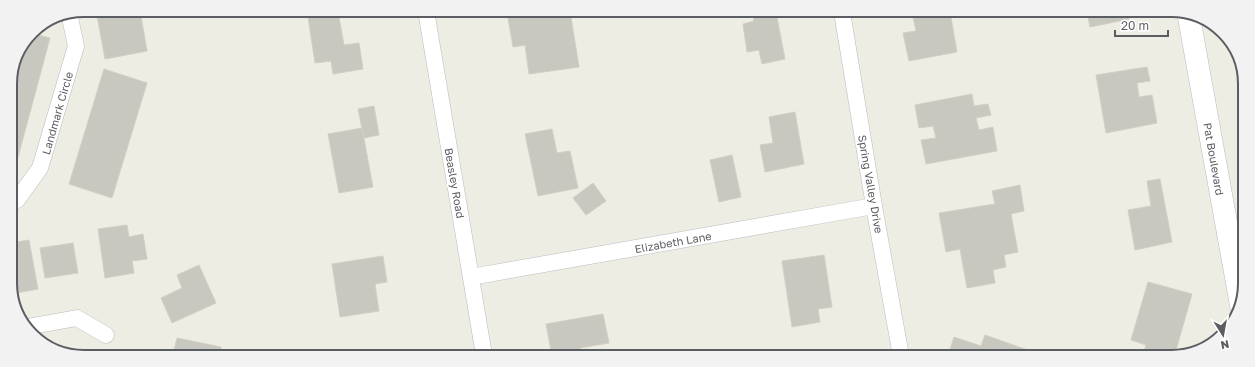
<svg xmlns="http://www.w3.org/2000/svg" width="1255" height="367" viewBox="0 0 1255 367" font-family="'Golos Text',sans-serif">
  <rect width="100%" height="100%" fill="#edede3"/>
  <g fill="#c9c8c0" stroke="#d1d0c2">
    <polygon points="96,10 140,10 147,51 105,59"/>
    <polygon points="307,10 338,11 344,45 359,43 363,69 333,74 331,61 315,63"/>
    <polygon points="552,11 570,11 579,67 529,74 525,45 513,47 508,18"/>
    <polygon points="752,11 776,12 785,59 762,64 759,50 747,52 743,24 754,21"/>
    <polygon points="912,12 937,13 950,12 957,52 909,61 903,33 916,31"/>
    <polygon points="1087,12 1128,12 1129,19 1090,27"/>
    <polygon points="31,33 50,38 11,183 10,79"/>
    <polygon points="1147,67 1150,81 1137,83 1139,97 1152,95 1157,123 1106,133 1096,75"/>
    <polygon points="104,69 147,83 112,198 69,184"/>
    <polygon points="972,94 974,106 988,104 991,115 976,118 979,130 993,127 997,151 926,164 921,140 936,138 933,126 919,128 915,105"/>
    <polygon points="374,106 379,135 364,138 358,109"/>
    <polygon points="795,112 804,164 765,172 760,145 773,143 769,117"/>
    <polygon points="362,128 373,187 339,193 328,134"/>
    <polygon points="552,129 557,153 570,151 578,188 538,196 525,134"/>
    <polygon points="732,155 741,197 719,202 710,160"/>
    <polygon points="1160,179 1172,242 1135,250 1128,210 1151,206 1147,181"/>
    <polygon points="593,183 606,201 586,215 573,198"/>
    <polygon points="1020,185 1024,211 1011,214 1018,252 1004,255 1006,267 993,270 995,283 967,288 960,249 946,252 939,213 995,204 992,191"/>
    <polygon points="127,225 129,237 143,234 147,259 132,261 134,273 105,278 98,229"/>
    <polygon points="29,240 38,289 11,294 11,243"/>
    <polygon points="73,243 78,273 45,278 40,248"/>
    <polygon points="824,255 832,307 818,309 820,322 792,327 782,261"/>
    <polygon points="383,256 387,282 375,284 379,311 340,317 332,264"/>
    <polygon points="199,265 216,303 172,323 161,298 182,288 177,275"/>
    <polygon points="1148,282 1192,294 1174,357 1142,357 1146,345 1131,340"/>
    <polygon points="603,314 609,343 580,348 582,356 552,356 546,324"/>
    <polygon points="985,335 1039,354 1038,357 948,356 954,337 981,346"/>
    <polygon points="177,338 221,347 220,355 173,355"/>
  </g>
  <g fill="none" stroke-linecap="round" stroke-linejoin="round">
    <defs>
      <g id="street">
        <polyline points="426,11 484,355"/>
        <polyline points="842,12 874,206 901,356"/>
        <polyline points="11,201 17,200 40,168 76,46 69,13"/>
        <polyline points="471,277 874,206"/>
        <polyline points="27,327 77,318 106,335"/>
      </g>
      <polyline id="secondary" points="1188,12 1241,305"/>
    </defs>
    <use href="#street" stroke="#bbbbc1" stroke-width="17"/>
    <use href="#secondary" stroke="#b9bac1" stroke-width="23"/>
    <use href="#street" stroke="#fff" stroke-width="16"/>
    <use href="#secondary" stroke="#fff" stroke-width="22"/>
  </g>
  <g text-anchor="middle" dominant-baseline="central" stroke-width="3.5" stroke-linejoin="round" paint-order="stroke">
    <g font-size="11" fill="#5c5d63" stroke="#fff">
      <text transform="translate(57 113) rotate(-74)">Landmark Circle</text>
      <text transform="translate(1214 159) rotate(80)">Pat Boulevard</text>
      <text transform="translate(455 183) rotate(80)">Beasley Road</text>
      <text transform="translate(871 184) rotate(80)">Spring Valley Drive</text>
      <text transform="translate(673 242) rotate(-10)">Elizabeth Lane</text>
    </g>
  </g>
  <path d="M0 0H1255V367H0ZM84 17H1171A67 67 0 0 1 1238 84V283A67 67 0 0 1 1171 350H84A67 67 0 0 1 17 283V84A67 67 0 0 1 84 17Z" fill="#f2f2f3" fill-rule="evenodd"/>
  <path fill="none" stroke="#5c5d63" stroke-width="2" d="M84 17H1171A67 67 0 0 1 1238 84V283A67 67 0 0 1 1171 350H84A67 67 0 0 1 17 283V84A67 67 0 0 1 84 17Z"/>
  <g transform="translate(1223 335) rotate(169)" stroke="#ffffff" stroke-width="3" paint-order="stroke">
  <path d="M0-3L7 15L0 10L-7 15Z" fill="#5c5d63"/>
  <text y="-6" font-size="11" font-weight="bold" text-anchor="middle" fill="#5c5d63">N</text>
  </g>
  <path d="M1115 30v6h53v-6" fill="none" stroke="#5c5d63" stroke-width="2"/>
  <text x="1121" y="30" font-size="12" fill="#5c5d63" stroke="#ffffff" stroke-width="3" paint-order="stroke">20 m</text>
</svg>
